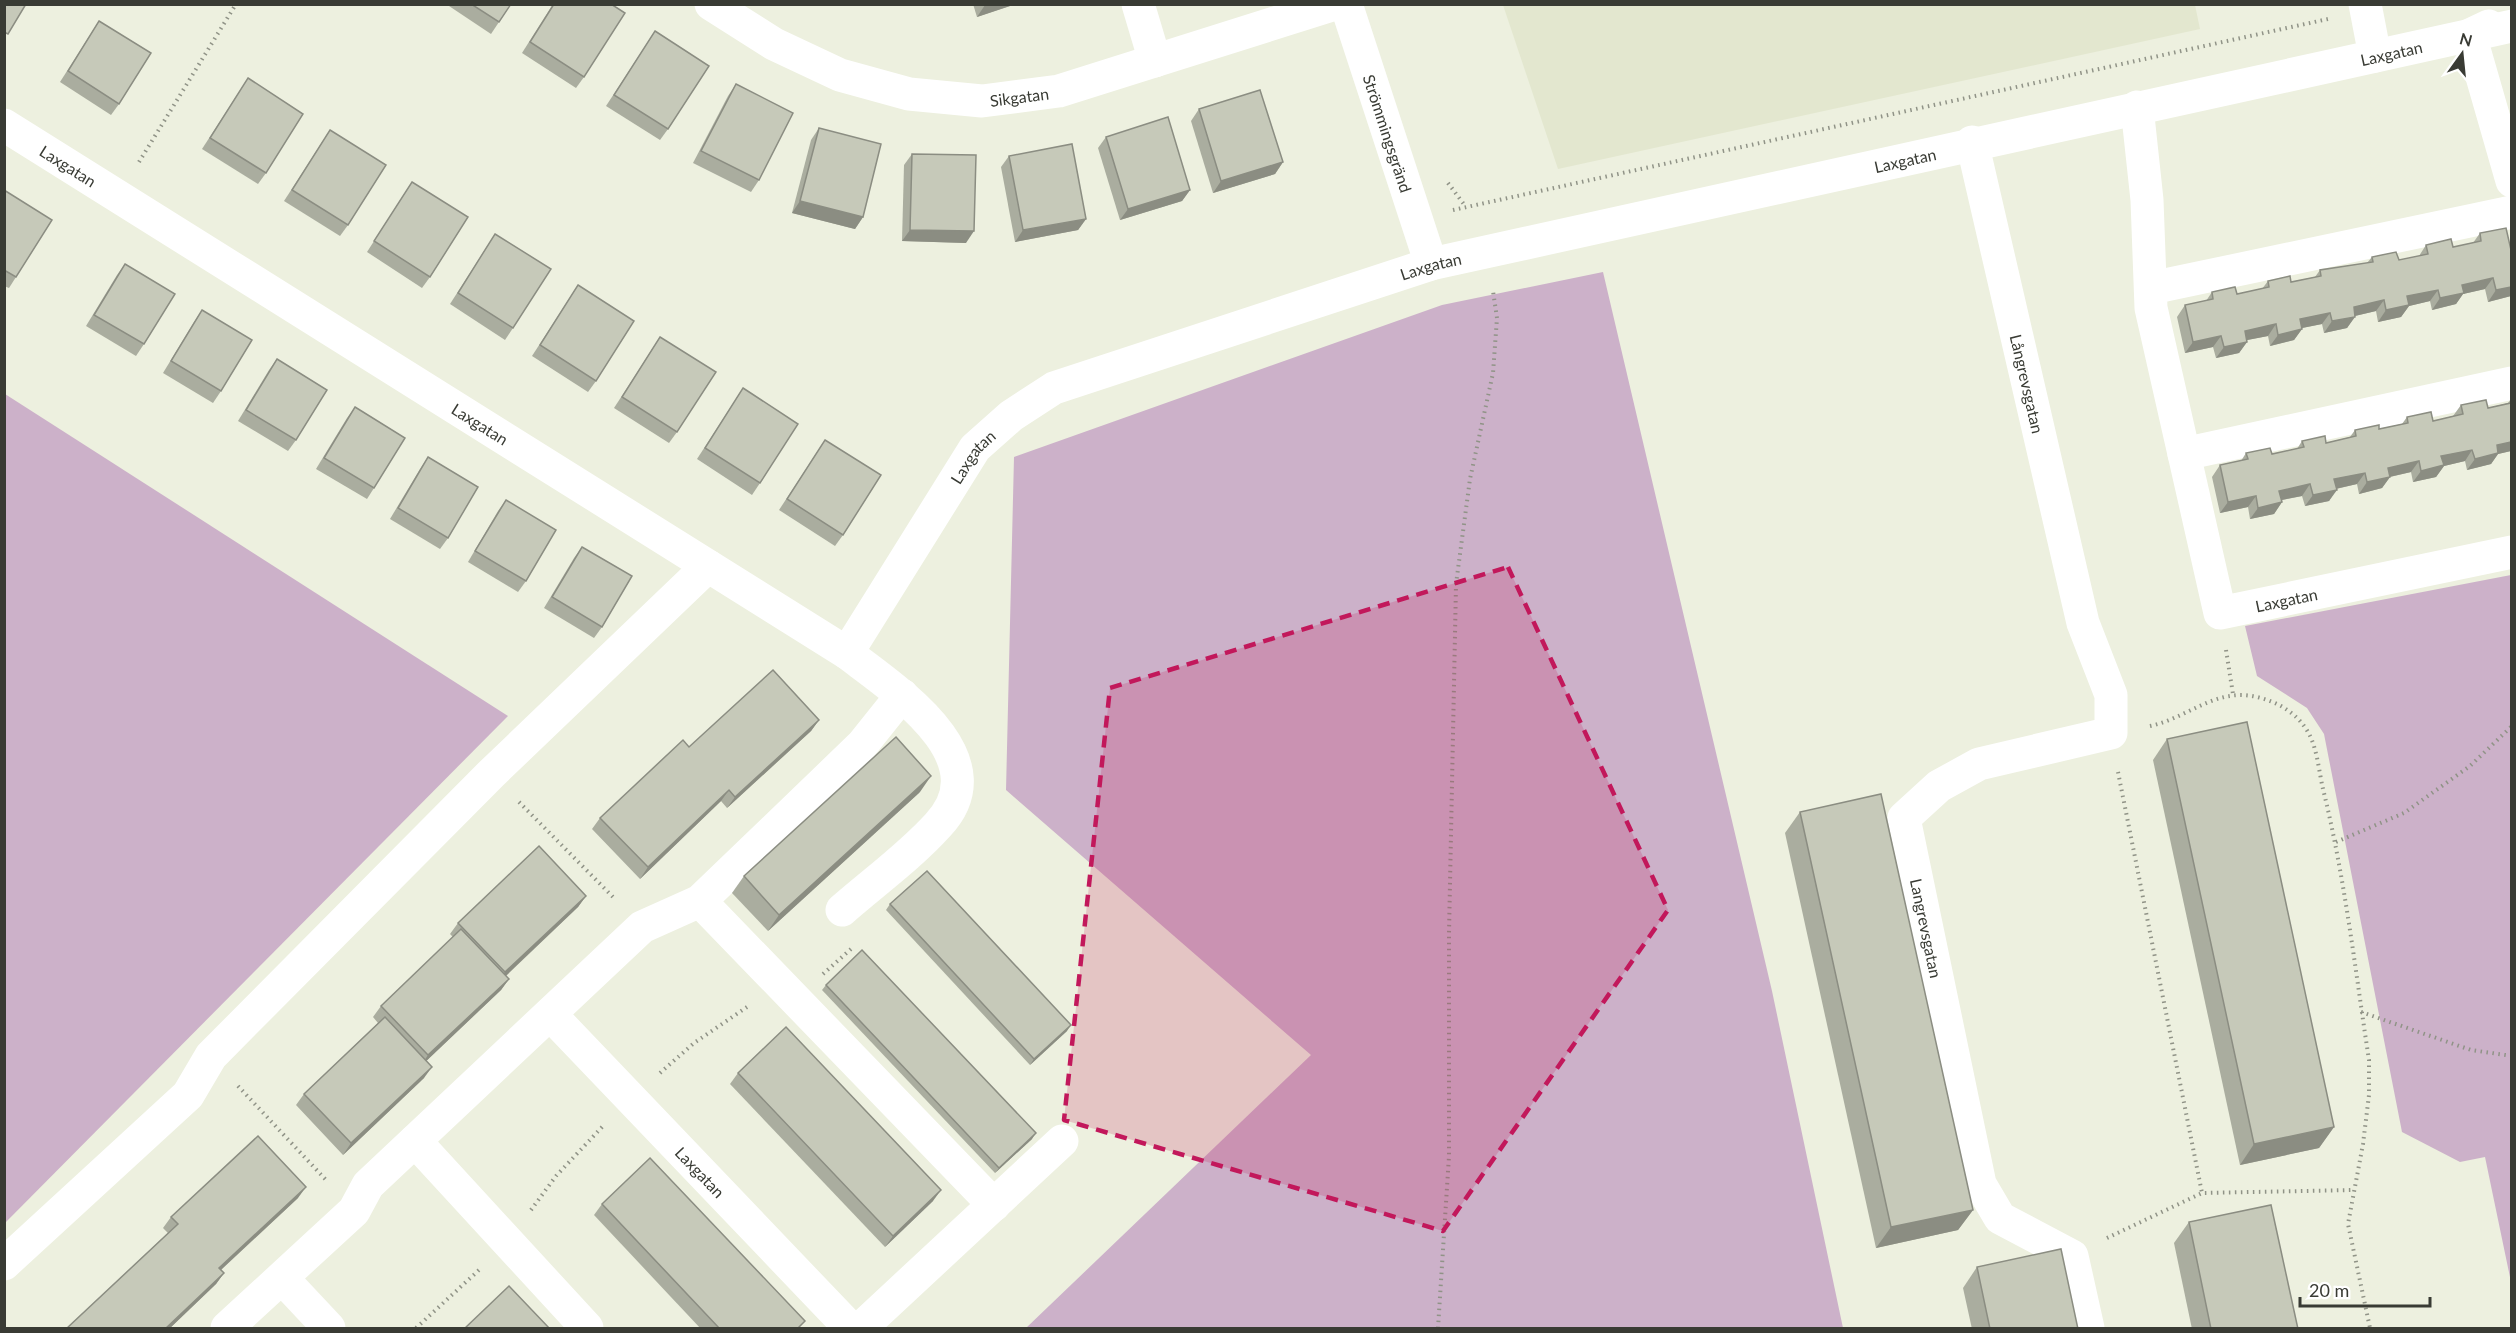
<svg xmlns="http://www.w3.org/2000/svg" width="2516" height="1333" viewBox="0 0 2516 1333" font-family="Lato,sans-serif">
  <rect width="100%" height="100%" fill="#edf0df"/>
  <polygon fill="#e3e7cf" points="2195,5 2200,29 1558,169 1503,5"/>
  <g fill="#ccb1c9">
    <polygon points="1603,272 1772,991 1843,1328 1026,1328 1311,1055 1006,790 1014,457 1442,305"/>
    <polygon points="5,394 508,716 5,1223"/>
    <polygon points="2511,575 2512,575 2511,1282 2485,1157 2460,1162 2402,1132 2324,734 2307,708 2257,676 2245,626"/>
  </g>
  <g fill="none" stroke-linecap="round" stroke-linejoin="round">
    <g stroke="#909387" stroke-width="4" stroke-dasharray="1.5 4.5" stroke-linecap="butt">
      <polyline points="139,162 236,4"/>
      <polyline points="1448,183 1466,207"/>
      <polyline points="1453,210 2328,19"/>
      <polyline points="2226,650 2233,694"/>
      <path d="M 2150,726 C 2188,718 2216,687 2257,697 C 2278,702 2297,713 2308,732 C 2317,747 2319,772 2323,789 C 2345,878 2355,969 2369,1060 L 2369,1095 L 2363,1144 L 2348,1224 L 2370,1328"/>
      <polyline points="2118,772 2202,1193"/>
      <polyline points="519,802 615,899"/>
      <polyline points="2336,842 2404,813 2470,766 2512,726"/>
      <polyline points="823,974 851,949"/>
      <polyline points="2361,1012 2471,1050 2512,1056"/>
      <polyline points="660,1073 694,1043 747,1007"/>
      <polyline points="238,1086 327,1181"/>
      <polyline points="531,1210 556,1176 604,1125"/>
      <polyline points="2107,1238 2202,1193 2354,1190"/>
      <polyline points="416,1328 479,1270"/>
      <polyline points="1438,1328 1449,1156 1449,933 1456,584 1470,479 1493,373 1497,318 1493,291"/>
    </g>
    <g stroke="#fff" stroke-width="33">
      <path id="s1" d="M 711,4 L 774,44 L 840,75 L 909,94 L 982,101 L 1059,91 L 1335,4"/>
      <polyline points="1138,4 1155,61"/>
      <path id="s2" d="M 1346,4 L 1431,264"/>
      <polyline points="2365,4 2375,56"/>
      <polyline points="2489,26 2470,35 2512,181"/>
      <path id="s3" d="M 2137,107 L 2147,200 L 2151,308 L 2220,613 L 2512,552"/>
      <path id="s4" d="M 4,125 L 847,653 L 975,448 L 1011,416 L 1054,388 L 1431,264 L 2512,26"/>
      <path id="s5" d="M 1972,142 L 2083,623 L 2111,695 L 2111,733 L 1979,764 L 1939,786 L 1904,818 L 1980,1184 L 2000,1218 L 2072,1256 L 2088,1328"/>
      <polyline points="2151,288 2512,212"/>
      <polyline points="2184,454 2512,383"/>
      <polyline points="700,901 994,1205"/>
      <path d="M 842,910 C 874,882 910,856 938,825 C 1001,758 894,689 847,653"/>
      <path id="s6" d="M 550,1014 L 850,1328"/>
      <polyline points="415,1141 587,1328"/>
      <polyline points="4,1264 188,1095 211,1056 491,774 708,566"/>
      <polyline points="282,1278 329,1328"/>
      <polyline points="227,1328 354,1211 368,1185 642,927 700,901 862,745 902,695"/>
      <polyline points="861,1328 1062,1141"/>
    </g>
  </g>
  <g fill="#aaad9f">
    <polygon points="446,4 511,4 491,34"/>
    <polygon points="553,4 611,4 584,77 576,88 522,53"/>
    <polygon points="973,4 1016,4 977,17"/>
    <polygon points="99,21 119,104 111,115 60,82"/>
    <polygon points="655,31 668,129 660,140 606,106"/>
    <polygon points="248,78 266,173 258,184 202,149"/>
    <polygon points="736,84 759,180 751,192 693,163 728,96"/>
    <polygon points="1199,109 1283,162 1275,174 1213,193 1191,121"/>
    <polygon points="819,128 863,217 855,229 792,213 811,140"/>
    <polygon points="330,130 348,225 340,236 284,201"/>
    <polygon points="1106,137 1190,190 1182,201 1120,220 1098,148"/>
    <polygon points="912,154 966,243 902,241 904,165"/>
    <polygon points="1009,156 1086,219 1078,230 1015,242 1001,167"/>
    <polygon points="412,182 430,277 422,288 367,252"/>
    <polygon points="4,190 16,277 9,288 4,286"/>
    <polygon points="2480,233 2511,250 2511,296 2488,302 2485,289 2463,294 2456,304 2432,310 2430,301 2409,306 2401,317 2378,322 2376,311 2355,316 2347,328 2324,333 2322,324 2302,328 2302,329 2294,340 2270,346 2268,336 2247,340 2247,342 2239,353 2216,358 2213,347 2185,353 2177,317 2185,305 2206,301 2212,292 2237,294 2262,289 2268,281 2291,282 2315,277 2320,270 2367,263 2372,257 2399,260 2419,256 2426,245 2453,247 2473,243"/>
    <polygon points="495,234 513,328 505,340 450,304"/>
    <polygon points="125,264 144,344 136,356 86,326 117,275"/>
    <polygon points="578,285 596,381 588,392 532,356"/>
    <polygon points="202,310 221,391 213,403 163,373 194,322"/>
    <polygon points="660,337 677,432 669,443 614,408"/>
    <polygon points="277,359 296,440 288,451 238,421 269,370"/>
    <polygon points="743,388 760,483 752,495 697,459"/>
    <polygon points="2511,399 2511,451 2498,454 2491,464 2467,470 2465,461 2444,466 2436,477 2413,482 2411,472 2390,477 2382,488 2359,494 2357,484 2336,489 2329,501 2305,506 2302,496 2282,500 2282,502 2274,514 2250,519 2248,507 2220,513 2212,477 2220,465 2241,461 2246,453 2272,454 2297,449 2302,441 2326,443 2350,437 2355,430 2379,429 2402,424 2407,417 2433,421 2453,416 2461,405 2488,408 2508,403"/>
    <polygon points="355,407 374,488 367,499 316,469 347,418"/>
    <polygon points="825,440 843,535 835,546 779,510"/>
    <polygon points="428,457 448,538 440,549 390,519 420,469"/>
    <polygon points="506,500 526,581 518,592 468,562 498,511"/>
    <polygon points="582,547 602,627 594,638 544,608 574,558"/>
    <polygon points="819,720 811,731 727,808 721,801 640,879 592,829 600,818 689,747"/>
    <polygon points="2167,739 2334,1127 2319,1148 2240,1165 2153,760"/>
    <polygon points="920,792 768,931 732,893 744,876"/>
    <polygon points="1800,812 1973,1210 1958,1230 1876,1248 1785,833"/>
    <polygon points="586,896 578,907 506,976 509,979 501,990 426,1061 424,1078 343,1155 296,1105 304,1094 378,1023 373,1017 381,1006 453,937 450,934 458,923"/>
    <polygon points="890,904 1067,1031 1030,1065 886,910"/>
    <polygon points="826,985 1032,1139 995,1173 822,990"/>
    <polygon points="738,1073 933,1201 885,1247 730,1084"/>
    <polygon points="298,1198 221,1270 224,1273 216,1284 169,1329 66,1329 168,1233 163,1228 171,1217"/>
    <polygon points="602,1204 800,1329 701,1329 594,1215"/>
    <polygon points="2189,1222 2298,1329 2192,1329 2174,1243"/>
    <polygon points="1977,1267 2078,1329 1972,1329 1963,1288"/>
  </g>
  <g fill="#8b8d82">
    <polygon points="988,4 1016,4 977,17 985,5"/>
    <polygon points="1283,162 1275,174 1213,193 1221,181"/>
    <polygon points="1190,190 1182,201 1120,220 1128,209"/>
    <polygon points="800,201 863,217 855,229 792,213"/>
    <polygon points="1086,219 1078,230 1015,242 1023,230"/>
    <polygon points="910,230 974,231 966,243 902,241"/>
    <polygon points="2493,278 2485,289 2463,294 2456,304 2432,310 2440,298 2462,285"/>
    <polygon points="2511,287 2511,296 2488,302 2496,290"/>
    <polygon points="2438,290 2430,301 2409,306 2401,317 2378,322 2386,310 2407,296"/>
    <polygon points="2384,300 2376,311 2346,318 2354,307"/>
    <polygon points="2330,313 2322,324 2292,330 2300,319"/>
    <polygon points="2355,317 2347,328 2324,333 2332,321"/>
    <polygon points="2276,324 2268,336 2237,342 2245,331"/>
    <polygon points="2302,329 2294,340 2270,346 2278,335"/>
    <polygon points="2221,336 2213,347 2185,353 2193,342"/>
    <polygon points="2247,342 2239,353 2216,358 2224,347"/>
    <polygon points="2511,442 2511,451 2498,454 2491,464 2467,470 2475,459 2497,445"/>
    <polygon points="2472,450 2465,461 2444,466 2436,477 2413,482 2421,471 2441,456"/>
    <polygon points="2419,461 2411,472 2380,479 2388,468"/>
    <polygon points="2365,473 2357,484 2326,491 2334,479"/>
    <polygon points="2390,477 2382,488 2359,494 2367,482"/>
    <polygon points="2310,484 2302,496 2271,502 2279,491"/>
    <polygon points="2337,490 2329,501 2305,506 2313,495"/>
    <polygon points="2256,496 2248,507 2220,513 2228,502"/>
    <polygon points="2282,502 2274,514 2250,519 2258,508"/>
    <polygon points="819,720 811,731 727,808 735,797"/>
    <polygon points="931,776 920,792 768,931 779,915"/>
    <polygon points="729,790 721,801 640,879 648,867"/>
    <polygon points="586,896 578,907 497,984 505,972"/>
    <polygon points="509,979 501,990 420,1067 428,1055"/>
    <polygon points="1071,1025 1067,1031 1030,1065 1034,1059"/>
    <polygon points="432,1067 424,1078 343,1155 351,1143"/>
    <polygon points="2334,1127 2319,1148 2240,1165 2254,1144"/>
    <polygon points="1036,1133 1032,1139 995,1173 999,1168"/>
    <polygon points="306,1187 298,1198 211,1279 219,1268"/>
    <polygon points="941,1190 933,1201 885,1247 893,1236"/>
    <polygon points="1973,1210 1958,1230 1876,1248 1891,1227"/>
    <polygon points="224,1273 216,1284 169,1329 165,1329"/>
  </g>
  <g fill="#c6c9b9" stroke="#8b8d82" stroke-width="1.5">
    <polygon points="4,4 26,4 8,34 4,32"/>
    <polygon points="471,4 511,4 499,22"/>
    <polygon points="554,4 611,4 625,13 584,77 530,42"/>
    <polygon points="99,21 151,53 119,104 68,71"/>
    <polygon points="655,31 709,66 668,129 614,95"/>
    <polygon points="248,78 303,114 266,173 210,138"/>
    <polygon points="736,84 793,113 759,180 701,151"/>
    <polygon points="1260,90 1283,162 1221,181 1199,109"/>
    <polygon points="1168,117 1190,190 1128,209 1106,137"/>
    <polygon points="819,128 881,144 863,217 800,201"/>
    <polygon points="330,130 386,165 348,225 292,190"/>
    <polygon points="1072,144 1086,219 1023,230 1009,156"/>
    <polygon points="912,154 976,155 974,231 910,230"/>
    <polygon points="412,182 468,217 430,277 374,241"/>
    <polygon points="4,190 52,220 16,277 4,270"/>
    <polygon points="2506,228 2511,250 2511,287 2496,290 2493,278 2462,285 2464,293 2440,298 2438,290 2407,296 2409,305 2386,310 2384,300 2354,307 2355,317 2332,321 2330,313 2300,319 2302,329 2278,335 2276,324 2245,331 2247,342 2224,347 2221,336 2193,342 2185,305 2213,299 2212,292 2235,287 2237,294 2269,287 2268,281 2290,276 2291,282 2321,276 2320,270 2373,262 2372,257 2396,252 2399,260 2428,254 2426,245 2451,239 2453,247 2481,241 2480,233"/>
    <polygon points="495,234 551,269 513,328 458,293"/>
    <polygon points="125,264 175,294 144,344 94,315"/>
    <polygon points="578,285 634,321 596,381 540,345"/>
    <polygon points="202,310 252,340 221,391 171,361"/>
    <polygon points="660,337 716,372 677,432 622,397"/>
    <polygon points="277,359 327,390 296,440 246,410"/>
    <polygon points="743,388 798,424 760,483 705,448"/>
    <polygon points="2486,400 2488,408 2511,403 2511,442 2497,445 2498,453 2475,459 2472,450 2441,456 2444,465 2421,471 2419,461 2388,468 2390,477 2367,482 2365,473 2334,479 2337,490 2313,495 2310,484 2279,491 2282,502 2258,508 2256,496 2228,502 2220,465 2248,459 2246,453 2270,448 2272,454 2304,447 2302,441 2325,436 2326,443 2356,436 2355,430 2379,425 2379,429 2408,423 2407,417 2431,412 2433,421 2463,414 2461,405"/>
    <polygon points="355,407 405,438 374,488 324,458"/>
    <polygon points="825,440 881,475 843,535 787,499"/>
    <polygon points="428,457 478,487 448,538 398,508"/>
    <polygon points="506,500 556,530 526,581 475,551"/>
    <polygon points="582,547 632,576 602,627 552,597"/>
    <polygon points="773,670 819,720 735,797 729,790 648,867 600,818 683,740 689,747"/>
    <polygon points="2247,722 2334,1127 2254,1144 2167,739"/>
    <polygon points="896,737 931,776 779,915 744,876"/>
    <polygon points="1881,794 1973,1210 1891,1227 1800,812"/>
    <polygon points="539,846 586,896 505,972 458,923"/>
    <polygon points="927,871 1071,1025 1034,1059 890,904"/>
    <polygon points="461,929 509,979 428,1055 381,1006"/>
    <polygon points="862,950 1036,1133 999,1168 826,985"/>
    <polygon points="385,1017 432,1067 351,1143 304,1094"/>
    <polygon points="786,1027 941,1190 893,1236 738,1073"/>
    <polygon points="258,1136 306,1187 219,1268 224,1273 165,1329 66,1329 178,1224 171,1217"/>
    <polygon points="650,1158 805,1321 797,1329 720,1329 602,1204"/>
    <polygon points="2271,1205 2298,1329 2211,1329 2189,1222"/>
    <polygon points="2061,1249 2078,1329 1990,1329 1977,1267"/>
    <polygon points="509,1286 550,1329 464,1329"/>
  </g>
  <path fill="#c2185b" fill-opacity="0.2" stroke="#c2185b" stroke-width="4.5" stroke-dasharray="12 8" stroke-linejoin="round" d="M 1508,567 L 1668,910 L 1443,1231 L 1064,1120 L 1110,688 Z"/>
  <g text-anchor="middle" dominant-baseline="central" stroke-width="4.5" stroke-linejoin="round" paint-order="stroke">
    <g font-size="16" fill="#393b34" stroke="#fff">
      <text stroke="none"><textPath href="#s4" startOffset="2716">Laxgatan</textPath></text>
      <text stroke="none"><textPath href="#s1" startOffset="330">Sikgatan</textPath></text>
      <text stroke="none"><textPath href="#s2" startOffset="136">Strömmingsgränd</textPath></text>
      <text stroke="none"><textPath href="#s4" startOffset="2218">Laxgatan</textPath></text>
      <text stroke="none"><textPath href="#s4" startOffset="76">Laxgatan</textPath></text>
      <text stroke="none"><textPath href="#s4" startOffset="1732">Laxgatan</textPath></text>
      <text stroke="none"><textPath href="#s5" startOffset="248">Långrevsgatan</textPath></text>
      <text stroke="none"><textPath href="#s4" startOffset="562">Laxgatan</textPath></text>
      <text stroke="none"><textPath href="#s4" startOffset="1228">Laxgatan</textPath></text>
      <text stroke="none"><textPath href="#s3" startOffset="582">Laxgatan</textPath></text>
      <text stroke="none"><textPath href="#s5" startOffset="950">Langrevsgatan</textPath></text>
      <text stroke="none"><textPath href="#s6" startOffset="218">Laxgatan</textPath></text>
    </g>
  </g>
  <rect width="2516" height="1333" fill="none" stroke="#393b34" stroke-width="12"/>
  <g transform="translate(2462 54) rotate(15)" stroke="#ffffff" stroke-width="4.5" paint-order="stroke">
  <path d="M0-4.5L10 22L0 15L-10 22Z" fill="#393b34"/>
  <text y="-9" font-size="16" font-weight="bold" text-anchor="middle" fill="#393b34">N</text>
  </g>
  <path d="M2300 1297v9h130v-9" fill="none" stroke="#393b34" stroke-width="3"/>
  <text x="2309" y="1297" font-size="18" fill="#393b34" stroke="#ffffff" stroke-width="4.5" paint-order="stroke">20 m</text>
</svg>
